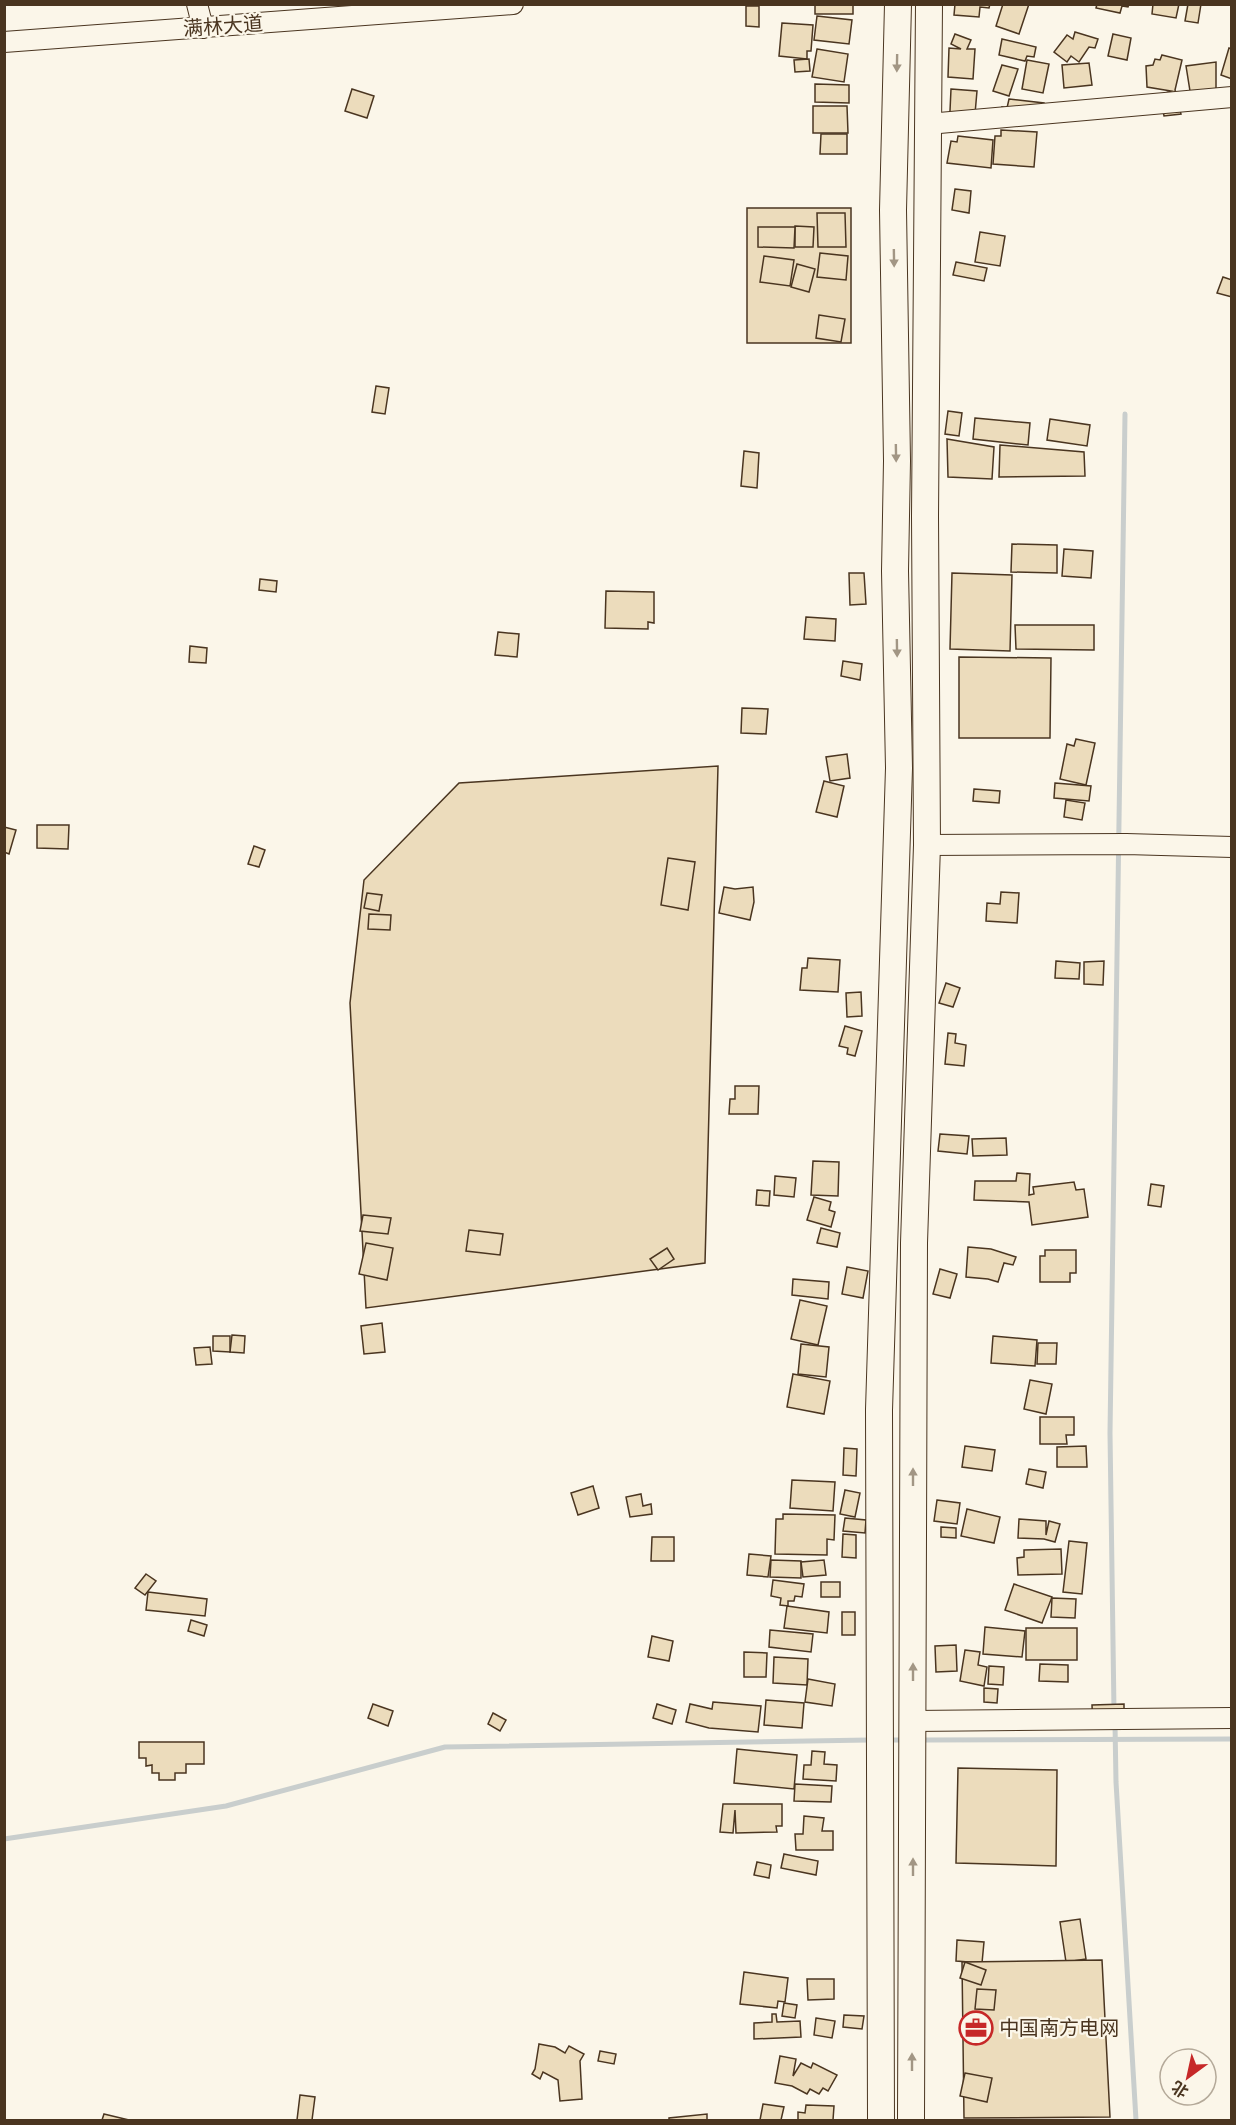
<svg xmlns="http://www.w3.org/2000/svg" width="1236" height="2125" viewBox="0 0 1236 2125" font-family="Cabin,'Noto Sans SC',sans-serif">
  <rect width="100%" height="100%" fill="#fbf6e9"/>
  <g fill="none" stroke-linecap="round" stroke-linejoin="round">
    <g stroke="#c9cecd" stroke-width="5">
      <polyline points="1114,1711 1110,1433 1125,414"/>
      <polyline points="1115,1724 1116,1782 1136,2120"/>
      <polyline points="891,1740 902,1740"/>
      <polyline points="924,1740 1232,1739"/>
      <polyline points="4,1839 226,1806 445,1747 869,1740"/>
    </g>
  </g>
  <g fill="#ecdcbc" stroke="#4a3520" stroke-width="1.5">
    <rect x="815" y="4" width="38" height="10"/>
    <polygon points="955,4 990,4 989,8 980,7 979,17 954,15"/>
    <polygon points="1003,4 1029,4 1019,34 996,26"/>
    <polygon points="1097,4 1129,4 1128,7 1122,6 1120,13 1096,8"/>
    <polygon points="1153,4 1179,4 1176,18 1152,14"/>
    <polygon points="1188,4 1201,4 1198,23 1185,21"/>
    <polygon points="746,6 759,6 759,27 746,26"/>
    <polygon points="817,16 852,20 849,44 814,40"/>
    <polygon points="782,23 813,25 811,51 807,51 807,59 779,56"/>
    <polygon points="1075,32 1098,39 1095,48 1089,47 1079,62 1071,56 1067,62 1054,52 1067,35 1073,39"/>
    <polygon points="955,34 971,40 967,49 975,49 973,79 948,77 949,48 961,49 951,44"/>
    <polygon points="1113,34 1131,38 1127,60 1108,56"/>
    <polygon points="1002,39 1036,47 1034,57 1027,56 1025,61 999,55"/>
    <polygon points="1229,48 1232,49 1232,79 1221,75"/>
    <polygon points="817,49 848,54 844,82 812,77"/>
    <polygon points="1162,55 1182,60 1175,90 1181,114 1164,116 1160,95 1171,91 1147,87 1146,66 1153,65 1155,59 1160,60"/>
    <polygon points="809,59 810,71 795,72 794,60"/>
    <polygon points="1027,60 1049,64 1043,93 1022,89"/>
    <polygon points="1216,62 1216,90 1190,91 1186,66"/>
    <polygon points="1089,63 1092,85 1064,88 1062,65"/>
    <polygon points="1002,65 1018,69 1009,96 993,91"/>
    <polygon points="815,84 849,85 849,103 815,102"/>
    <polygon points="352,89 374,96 367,118 345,111"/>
    <polygon points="951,89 977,91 975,114 947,121 950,111"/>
    <polygon points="1009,99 1044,103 1042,121 1001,117 1002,107 1007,108"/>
    <polygon points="813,106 847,106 848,133 813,133"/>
    <polygon points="1001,130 1037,132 1034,167 993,164 995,136 1001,136"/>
    <polygon points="821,134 847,134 847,154 820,154"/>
    <polygon points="958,136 993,140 991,168 947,163 951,141 957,142"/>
    <polygon points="955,189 971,191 969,213 952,210"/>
    <rect x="747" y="208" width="104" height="135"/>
    <polygon points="817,213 845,213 846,247 818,247"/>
    <polygon points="795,226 814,227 813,247 795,247"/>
    <polygon points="758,227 795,227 794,248 758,247"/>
    <polygon points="980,232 1005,236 1000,266 975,262"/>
    <polygon points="820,253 848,256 846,280 817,277"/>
    <polygon points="764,256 794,260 790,286 760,282"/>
    <polygon points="956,262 987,268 984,281 953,275"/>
    <polygon points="797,264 815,269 809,292 791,287"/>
    <polygon points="1223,277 1232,280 1232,297 1217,293"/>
    <polygon points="819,315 845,319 841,342 816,338"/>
    <polygon points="376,386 389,388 385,414 372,412"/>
    <polygon points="948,411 962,413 959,436 945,434"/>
    <polygon points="975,418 1030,423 1028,445 973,439"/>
    <polygon points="1050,419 1090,425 1087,446 1047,440"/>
    <polygon points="947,439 994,447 992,479 948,477"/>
    <polygon points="1000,445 1084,452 1085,476 999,477"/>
    <polygon points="744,451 759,453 757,488 741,486"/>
    <polygon points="1012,544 1057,545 1057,573 1011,572"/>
    <polygon points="1064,549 1093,551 1091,578 1062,576"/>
    <polygon points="849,573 864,573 866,604 850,605"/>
    <polygon points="952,573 1012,575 1010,651 950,649"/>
    <polygon points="260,579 277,581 276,592 259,590"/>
    <polygon points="606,591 654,592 654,623 648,622 648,629 605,628"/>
    <polygon points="806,617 836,619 835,641 804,639"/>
    <polygon points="1015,625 1094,625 1094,650 1016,649"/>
    <polygon points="498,632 519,634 517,657 495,655"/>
    <polygon points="190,646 207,648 206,663 189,662"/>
    <polygon points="959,657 1051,658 1050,738 959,738"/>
    <polygon points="843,661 862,664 860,680 841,676"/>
    <polygon points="742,708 768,709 766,734 741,733"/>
    <polygon points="1076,739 1095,743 1086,785 1060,779 1067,744 1074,746"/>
    <polygon points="847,754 850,778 830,781 826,757"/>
    <polygon points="718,766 705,1263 366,1308 350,1003 364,880 459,783"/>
    <polygon points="824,781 844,786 837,817 816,812"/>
    <polygon points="1055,783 1091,786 1089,801 1054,798"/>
    <polygon points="974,789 1000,791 999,803 973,801"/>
    <polygon points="1066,800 1085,803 1082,820 1064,817"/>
    <polygon points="37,825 69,825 68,849 37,848"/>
    <polygon points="4,827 16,830 9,854 4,852"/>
    <polygon points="254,846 265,850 259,867 248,864"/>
    <polygon points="668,858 695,862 688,910 661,905"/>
    <polygon points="724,887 735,889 753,887 754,902 750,920 719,913"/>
    <polygon points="1001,892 1019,893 1017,923 986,921 987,903 1000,904"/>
    <polygon points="367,893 382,895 379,911 364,908"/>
    <polygon points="369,914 391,915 390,930 368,929"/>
    <polygon points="808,958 840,960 838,992 800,990 802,968 807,968"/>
    <polygon points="1056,961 1080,963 1079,979 1055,978"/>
    <polygon points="1104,961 1103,985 1084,984 1084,962"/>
    <polygon points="946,983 960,988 953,1007 939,1003"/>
    <polygon points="861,992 862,1016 847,1017 846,993"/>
    <polygon points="845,1026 862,1031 855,1056 847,1054 848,1048 839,1046"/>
    <polygon points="948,1033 956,1034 955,1043 966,1045 964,1066 945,1064"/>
    <polygon points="735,1086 759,1086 758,1114 729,1114 730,1099 735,1099"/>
    <polygon points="940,1134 969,1136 967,1154 938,1151"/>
    <polygon points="1006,1138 1007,1155 973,1156 972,1139"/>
    <polygon points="813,1161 839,1162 838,1196 811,1195"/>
    <polygon points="1017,1173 1030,1174 1029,1195 1034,1194 1033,1187 1074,1182 1076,1190 1084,1189 1088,1217 1032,1225 1029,1202 974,1200 975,1181 1016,1181"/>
    <polygon points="775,1176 796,1178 794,1197 774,1195"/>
    <polygon points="1151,1184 1164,1186 1161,1207 1148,1205"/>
    <polygon points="757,1190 770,1191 769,1206 756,1205"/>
    <polygon points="814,1197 831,1202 829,1210 835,1212 831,1227 807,1220"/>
    <polygon points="363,1215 391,1218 388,1234 360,1231"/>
    <polygon points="821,1228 840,1233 837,1247 817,1243"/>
    <polygon points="469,1230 503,1234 500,1255 466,1251"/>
    <polygon points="366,1243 393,1248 387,1280 359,1274"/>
    <polygon points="968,1247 991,1249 1016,1257 1013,1265 1004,1263 998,1282 988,1279 966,1277"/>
    <polygon points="667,1248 674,1259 658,1270 650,1259"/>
    <polygon points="1045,1250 1076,1250 1076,1273 1070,1273 1070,1282 1040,1282 1040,1256 1045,1256"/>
    <polygon points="847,1267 868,1271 863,1298 842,1294"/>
    <polygon points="940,1269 957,1274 950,1298 933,1294"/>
    <polygon points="793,1279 829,1282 828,1299 792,1295"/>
    <polygon points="800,1300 827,1306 818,1345 791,1339"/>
    <polygon points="382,1323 385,1352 364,1354 361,1326"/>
    <polygon points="232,1335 245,1336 244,1353 230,1352"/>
    <polygon points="213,1336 230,1336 230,1352 213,1351"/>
    <polygon points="993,1336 1037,1340 1035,1366 991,1363"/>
    <polygon points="1038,1343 1057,1343 1056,1364 1037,1364"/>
    <polygon points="801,1344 829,1347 826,1377 798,1374"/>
    <polygon points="210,1347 212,1364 196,1365 194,1348"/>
    <polygon points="793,1374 830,1381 824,1414 787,1407"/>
    <polygon points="1030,1380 1052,1384 1046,1414 1024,1409"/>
    <polygon points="1040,1417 1074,1417 1074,1435 1066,1435 1067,1444 1040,1444"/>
    <polygon points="965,1446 995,1450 992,1471 962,1467"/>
    <polygon points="1086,1446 1087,1467 1057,1467 1057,1447"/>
    <polygon points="844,1448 857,1449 856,1476 843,1475"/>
    <polygon points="1029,1469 1046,1472 1043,1488 1026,1484"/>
    <polygon points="792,1480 835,1482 833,1511 790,1508"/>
    <polygon points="593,1486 599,1508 578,1515 571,1493"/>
    <polygon points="845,1490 860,1493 855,1517 840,1514"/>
    <polygon points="641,1494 643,1506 651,1504 652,1514 630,1517 626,1497"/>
    <polygon points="937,1500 960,1503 957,1524 934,1521"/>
    <polygon points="967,1509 1000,1517 994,1543 961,1536"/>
    <polygon points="783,1514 835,1515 834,1540 827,1539 827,1555 775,1554 776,1519 783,1519"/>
    <polygon points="845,1518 866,1520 865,1533 843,1531"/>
    <polygon points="1019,1519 1046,1521 1046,1535 1049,1521 1060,1524 1055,1542 1044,1539 1018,1538"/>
    <polygon points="941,1527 956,1528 956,1538 941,1537"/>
    <polygon points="843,1534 856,1535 856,1558 842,1557"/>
    <polygon points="652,1537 674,1537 674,1561 651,1561"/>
    <polygon points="1069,1541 1087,1543 1082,1594 1063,1592"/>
    <polygon points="1061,1549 1062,1574 1018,1575 1017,1558 1024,1557 1024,1550"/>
    <polygon points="749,1554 771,1556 768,1577 747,1575"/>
    <polygon points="771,1560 801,1561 801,1578 770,1577"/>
    <polygon points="824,1560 826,1575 803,1577 801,1562"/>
    <polygon points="146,1574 156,1581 145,1595 135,1588"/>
    <polygon points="773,1580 804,1584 802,1597 795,1596 794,1601 788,1601 788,1606 780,1605 781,1598 771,1596"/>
    <rect x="821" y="1582" width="19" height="15"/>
    <polygon points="1014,1584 1052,1597 1042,1623 1005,1610"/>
    <polygon points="148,1592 207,1599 205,1616 146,1610"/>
    <polygon points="1052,1598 1076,1599 1075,1618 1051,1617"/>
    <polygon points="787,1606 829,1612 827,1633 784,1628"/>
    <rect x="842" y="1612" width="13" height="23"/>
    <polygon points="191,1620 207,1625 204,1636 188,1631"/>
    <polygon points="985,1627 1025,1631 1022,1657 983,1654"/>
    <rect x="1026" y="1628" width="51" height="32"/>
    <polygon points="770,1630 813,1634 811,1652 769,1647"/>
    <polygon points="652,1636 673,1641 669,1661 648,1657"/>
    <polygon points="956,1645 957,1671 936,1672 935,1646"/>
    <polygon points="965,1650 980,1652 978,1665 987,1667 984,1686 960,1681"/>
    <polygon points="744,1652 767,1653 766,1677 744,1677"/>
    <polygon points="774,1657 808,1659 807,1685 773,1683"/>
    <polygon points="1040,1664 1068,1665 1068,1682 1039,1681"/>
    <polygon points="989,1666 1004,1667 1003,1685 988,1684"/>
    <polygon points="808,1679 835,1684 832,1706 805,1702"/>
    <polygon points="984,1688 998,1689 997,1703 984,1702"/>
    <polygon points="766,1700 804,1703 802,1728 764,1725"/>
    <polygon points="713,1702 761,1706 758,1732 709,1728 686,1722 690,1704 712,1709"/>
    <polygon points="373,1704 393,1711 388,1726 368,1718"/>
    <polygon points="657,1704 676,1710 672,1724 653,1718"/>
    <polygon points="1124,1704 1124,1726 1093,1727 1092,1705"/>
    <polygon points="493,1713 506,1720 500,1731 488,1724"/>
    <polygon points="139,1742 204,1742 204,1764 186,1764 186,1773 175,1773 175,1780 159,1780 159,1773 152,1773 152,1765 146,1766 146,1758 139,1758"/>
    <polygon points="737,1749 797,1755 794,1789 734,1783"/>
    <polygon points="812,1751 825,1752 824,1764 837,1765 836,1781 803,1779 804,1765 811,1765"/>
    <polygon points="958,1768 1057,1770 1056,1866 956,1863"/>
    <polygon points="795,1784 832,1786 831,1802 794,1801"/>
    <polygon points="723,1804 782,1804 782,1826 776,1826 777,1832 736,1833 735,1810 733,1833 720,1832"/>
    <polygon points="804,1816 824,1818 822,1831 833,1831 833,1850 796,1850 795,1834 803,1834"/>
    <polygon points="784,1854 818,1861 816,1875 781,1868"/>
    <polygon points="757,1862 771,1865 769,1878 754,1875"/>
    <polygon points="1080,1919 1086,1959 1066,1962 1060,1922"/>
    <polygon points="957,1940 984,1942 982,1963 956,1961"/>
    <polygon points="1102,1960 1110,2117 964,2118 962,1962"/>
    <polygon points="965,1962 986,1970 981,1985 960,1978"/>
    <polygon points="744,1972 788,1978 785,2002 778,2001 777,2008 740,2004"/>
    <polygon points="807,1979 834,1979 834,1999 808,2000"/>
    <polygon points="977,1989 996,1990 994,2010 975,2009"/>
    <polygon points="784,2003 797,2005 795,2018 782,2016"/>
    <polygon points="772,2014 776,2014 777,2022 800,2021 801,2037 754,2039 754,2023 772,2022"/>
    <polygon points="844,2015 864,2016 862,2029 843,2027"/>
    <polygon points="816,2018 835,2021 832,2038 814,2035"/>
    <polygon points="539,2044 555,2047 565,2053 569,2046 584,2054 580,2061 582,2099 560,2101 558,2080 543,2072 540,2079 532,2074 535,2069"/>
    <polygon points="600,2051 616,2054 614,2064 598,2061"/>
    <polygon points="780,2056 796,2059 793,2076 801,2063 811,2068 813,2063 837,2075 828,2091 823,2088 819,2094 810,2089 807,2094 792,2086 775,2083"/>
    <polygon points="965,2073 992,2078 987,2102 960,2096"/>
    <polygon points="300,2095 315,2097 312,2120 297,2120"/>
    <polygon points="763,2104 784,2107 781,2120 760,2120"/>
    <polygon points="806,2105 834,2106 833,2120 798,2120 798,2112 805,2113"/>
    <polygon points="104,2114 129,2120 102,2120"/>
    <polygon points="707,2114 707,2120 669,2120 669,2118"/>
  </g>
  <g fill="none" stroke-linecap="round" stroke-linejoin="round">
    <defs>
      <g id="minor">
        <polyline points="197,4 203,28"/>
        <polyline points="4,42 513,4"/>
        <polyline points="928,124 1232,97"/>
        <polyline points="927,845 1126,844 1232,847"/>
        <polyline points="913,1721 1232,1718"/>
      </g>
      <g id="major">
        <polyline points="881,2120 879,1410 899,768 895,571 897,461 893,210 898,4"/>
        <polyline points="911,2120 914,1243 927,845 925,516 929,4"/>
      </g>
    </defs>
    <use href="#minor" stroke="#4a3520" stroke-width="22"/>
    <use href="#major" stroke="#4a3520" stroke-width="28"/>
    <use href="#minor" stroke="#fbf6e9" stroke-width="20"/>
    <use href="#major" stroke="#fbf6e9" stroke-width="26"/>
  </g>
  <defs><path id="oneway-solid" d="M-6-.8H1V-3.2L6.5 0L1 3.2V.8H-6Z" transform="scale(1.5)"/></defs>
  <g fill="#a29684">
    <use href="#oneway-solid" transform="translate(897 63) rotate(91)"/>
    <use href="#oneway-solid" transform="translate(894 258) rotate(89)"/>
    <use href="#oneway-solid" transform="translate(896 453) rotate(89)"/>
    <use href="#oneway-solid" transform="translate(897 648) rotate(89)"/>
    <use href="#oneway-solid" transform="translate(913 1477) rotate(-90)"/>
    <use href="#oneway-solid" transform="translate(913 1672) rotate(-90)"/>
    <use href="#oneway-solid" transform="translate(913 1867) rotate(-90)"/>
    <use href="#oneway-solid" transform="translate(912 2062) rotate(-90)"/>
  </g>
  <defs>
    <symbol id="office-ring" viewBox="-11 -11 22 22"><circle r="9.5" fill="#fbf6e9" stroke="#c62828" stroke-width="1.5"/><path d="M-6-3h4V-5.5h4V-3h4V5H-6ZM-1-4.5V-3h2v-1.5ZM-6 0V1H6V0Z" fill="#c62828"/></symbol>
  </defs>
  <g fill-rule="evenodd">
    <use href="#office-ring" x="957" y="2009" width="38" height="38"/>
  </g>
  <g text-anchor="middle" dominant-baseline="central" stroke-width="4.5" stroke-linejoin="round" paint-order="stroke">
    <g font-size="20" fill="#4a3520" stroke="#fbf6e9">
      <text transform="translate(223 26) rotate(-4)">满林大道</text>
    </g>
    <g font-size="20" fill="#4a3520" stroke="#fbf6e9" text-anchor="start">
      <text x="999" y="2028">中国南方电网</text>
    </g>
  </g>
  <rect width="1236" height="2125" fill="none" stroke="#4a3520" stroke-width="12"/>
  <g transform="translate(1188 2077) rotate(213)"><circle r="28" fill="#fbf6e9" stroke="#b4a999" stroke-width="1.5"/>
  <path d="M0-4.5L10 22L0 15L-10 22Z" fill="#c62828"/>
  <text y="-9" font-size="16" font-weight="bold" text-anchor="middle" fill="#4a3520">北</text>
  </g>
</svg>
